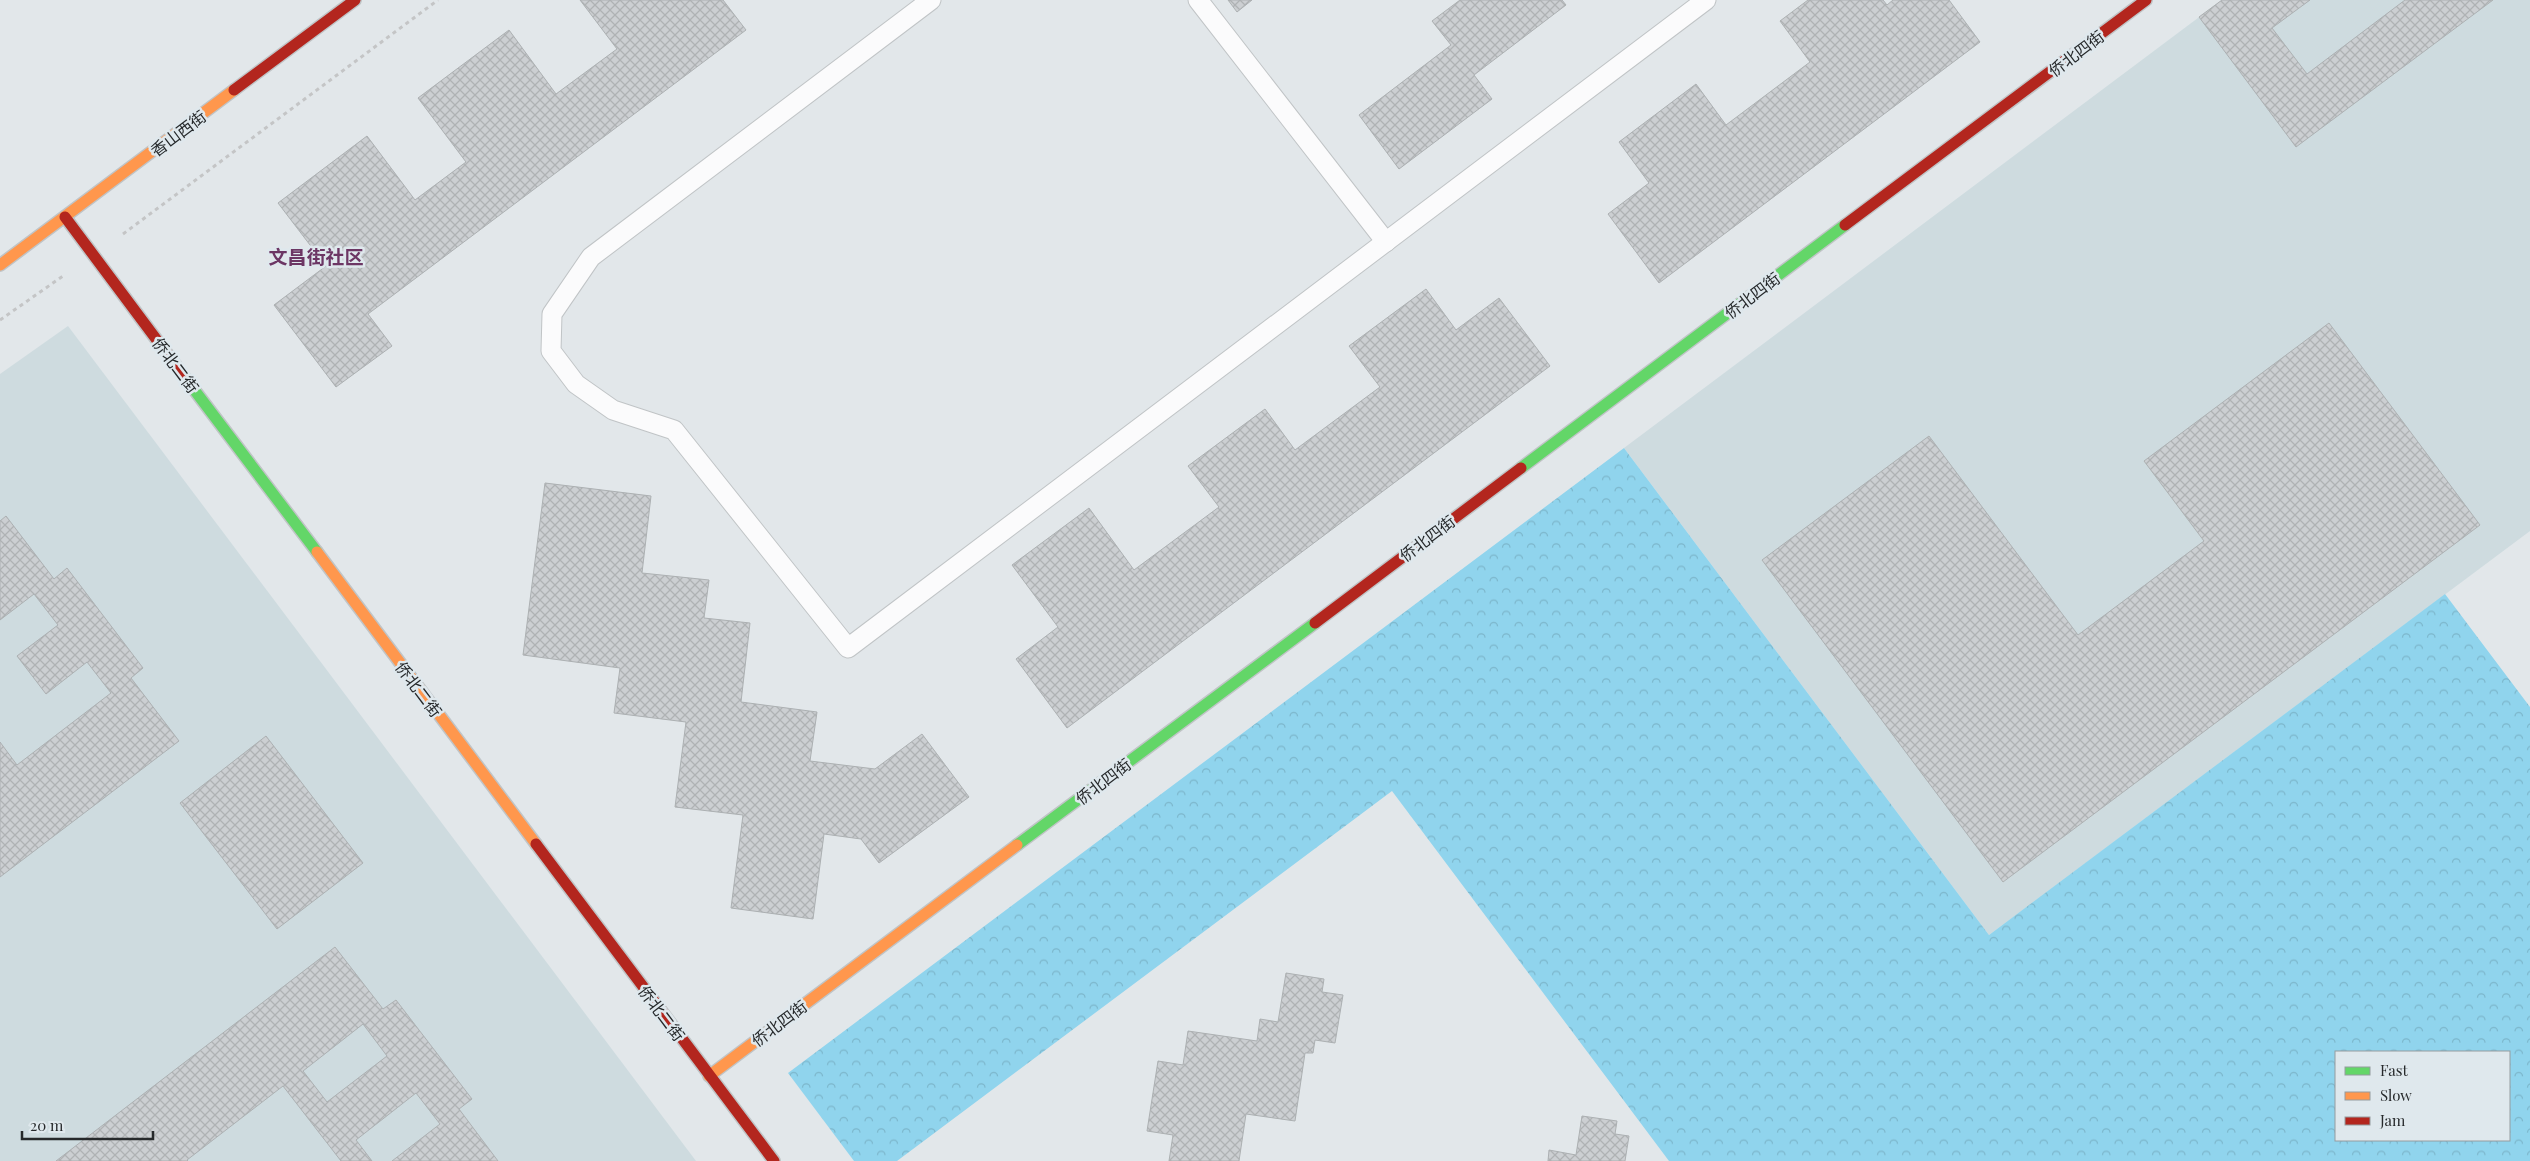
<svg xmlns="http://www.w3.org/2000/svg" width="2530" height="1161" viewBox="0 0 2530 1161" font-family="'Playfair Display','Noto Sans SC',serif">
  <defs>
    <pattern id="forest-crowns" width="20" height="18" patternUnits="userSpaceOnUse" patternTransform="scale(1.25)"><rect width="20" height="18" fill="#90d4ed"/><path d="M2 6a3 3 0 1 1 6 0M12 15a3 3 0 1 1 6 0" fill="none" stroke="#7cb6cb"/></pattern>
    <pattern id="building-cross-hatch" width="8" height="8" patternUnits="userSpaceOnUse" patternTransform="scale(1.25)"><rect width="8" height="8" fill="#cccfd2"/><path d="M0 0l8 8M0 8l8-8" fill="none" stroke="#afb2b4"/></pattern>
  </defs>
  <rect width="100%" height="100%" fill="#e2e7ea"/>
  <g fill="#cedbdf">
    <polygon points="2222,0 2530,0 2530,531 1989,935 1624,448"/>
    <polygon points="68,326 696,1161 0,1161 0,374"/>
  </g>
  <path fill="url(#forest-crowns)" fill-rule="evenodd" d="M 1624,448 L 1989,935 L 2445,594 L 2530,707 L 2530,1161 L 1669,1161 L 1392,791 L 897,1161 L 854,1161 L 788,1073 ZM 2336,1052 L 2509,1052 L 2509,1140 L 2336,1140 Z"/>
  <g fill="url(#building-cross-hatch)" stroke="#acb0b2" fill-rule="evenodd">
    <polygon points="580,0 723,0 746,30 368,314 392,346 336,387 274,305 326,266 278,203 367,136 415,200 466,162 418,98 509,30 556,94 617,49"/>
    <polygon points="1228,0 1252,0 1237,12"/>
    <polygon points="1460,0 1562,0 1566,5 1474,75 1492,99 1399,169 1359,115 1451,45 1432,21"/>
    <polygon points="1808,0 1883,0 1887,5 1893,0 1949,0 1980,42 1659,283 1608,214 1649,183 1619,142 1696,84 1726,125 1810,62 1780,21"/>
    <polygon points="2222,0 2310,0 2272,28 2307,74 2405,0 2493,0 2296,147 2199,17"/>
    <polygon points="1426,289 1456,330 1499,298 1550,366 1067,728 1016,659 1058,627 1012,565 1089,508 1134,570 1219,507 1188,466 1265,409 1295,450 1380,387 1349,346"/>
    <polygon points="2329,323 2480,525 2003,882 1762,560 1929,436 2078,635 2204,541 2144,461"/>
    <polygon points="545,483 651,496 642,573 709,580 704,618 750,623 741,702 817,712 810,761 875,769 922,734 969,797 879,863 861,839 824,834 813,919 731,908 743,815 675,807 686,722 614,713 620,668 523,655"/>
    <polygon points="6,516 54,579 67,568 143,668 131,678 179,741 0,877 0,742 17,765 111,693 87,662 46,694 17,656 58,625 34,594 0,620 0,521"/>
    <polygon points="266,736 363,863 277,929 180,803"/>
    <path d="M 335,947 L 383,1009 L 396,1000 L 472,1099 L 459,1109 L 498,1161 L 392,1161 L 440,1124 L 416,1093 L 356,1140 L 372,1161 L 341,1161 L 283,1086 L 187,1160 L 188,1161 L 56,1161 ZM 363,1024 L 387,1056 L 327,1102 L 303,1071 Z"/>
    <polygon points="1286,973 1324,979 1322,992 1343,995 1335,1043 1315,1040 1313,1053 1305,1053 1295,1121 1246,1114 1239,1161 1169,1161 1173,1135 1147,1131 1158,1061 1183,1065 1188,1031 1257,1041 1260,1019 1278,1022"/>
    <polygon points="1582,1116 1617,1121 1615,1134 1629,1136 1625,1161 1548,1161 1549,1150 1576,1155"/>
  </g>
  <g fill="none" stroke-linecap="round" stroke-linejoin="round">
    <defs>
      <g id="lane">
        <polyline points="931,0 591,257 552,314 551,351 576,384 613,410 674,430 848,648 1706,0"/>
        <polyline points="1198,0 1386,242"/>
      </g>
      <g id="fast">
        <polyline points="183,375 317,552"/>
        <polyline points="1521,468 1845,225"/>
        <polyline points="1017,845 1315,623"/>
      </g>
      <g id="slow">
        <polyline points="0,265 234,90"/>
        <polyline points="317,552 536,844"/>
        <polyline points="709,1076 1017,845"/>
      </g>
      <g id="jam">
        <polyline points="234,90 355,0"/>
        <polyline points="65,217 183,375"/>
        <polyline points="1845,225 2146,0"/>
        <polyline points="1315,623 1521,468"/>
        <polyline points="536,844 774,1161"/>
      </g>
    </defs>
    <use href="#lane" stroke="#c0c4c6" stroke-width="21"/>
    <use href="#fast" stroke="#c0c4c6" stroke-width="14"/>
    <use href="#slow" stroke="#c0c4c6" stroke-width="14"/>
    <use href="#jam" stroke="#c0c4c6" stroke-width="14"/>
    <g stroke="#c4c5c6" stroke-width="3" stroke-dasharray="4 4" stroke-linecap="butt">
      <polyline points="123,234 438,0"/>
      <polyline points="0,320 63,276"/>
    </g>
    <use href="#lane" stroke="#fbfbfc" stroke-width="19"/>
    <use href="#fast" stroke="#63d668" stroke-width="11"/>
    <use href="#slow" stroke="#ff974d" stroke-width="11"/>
    <use href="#jam" stroke="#b3261e" stroke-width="11"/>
  </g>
  <g text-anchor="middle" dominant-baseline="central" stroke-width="5" stroke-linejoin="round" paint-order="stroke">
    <g font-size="16" fill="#26292b" stroke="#dfe8ed">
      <text transform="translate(2076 53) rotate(-37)">侨北四街</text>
      <text transform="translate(178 133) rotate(-37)">香山西街</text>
      <text transform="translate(1752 295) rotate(-37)">侨北四街</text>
      <text transform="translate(176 365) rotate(53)">侨北二街</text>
      <text transform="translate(1427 538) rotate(-37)">侨北四街</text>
      <text transform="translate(419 689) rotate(53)">侨北二街</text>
      <text transform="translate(1103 781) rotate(-37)">侨北四街</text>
      <text transform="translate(662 1013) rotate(53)">侨北二街</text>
      <text transform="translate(779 1023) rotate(-37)">侨北四街</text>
    </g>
    <g font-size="19" font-weight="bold" fill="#6c3664" stroke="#dfe8ed">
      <text x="316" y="256">文昌街社区</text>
    </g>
  </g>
  <rect x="2335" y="1051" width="175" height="90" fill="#dfe8ed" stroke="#959c9f"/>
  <rect x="2345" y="1067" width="25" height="8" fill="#63d668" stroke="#959c9f"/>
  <text x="2380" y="1076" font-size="15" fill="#26292b">Fast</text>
  <rect x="2345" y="1092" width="25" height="8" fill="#ff974d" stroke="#959c9f"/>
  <text x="2380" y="1101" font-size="15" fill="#26292b">Slow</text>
  <rect x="2345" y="1117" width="25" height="8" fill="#b3261e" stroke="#959c9f"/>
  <text x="2380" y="1126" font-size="15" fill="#26292b">Jam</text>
  <path d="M22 1131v8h131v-8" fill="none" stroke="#26292b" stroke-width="2.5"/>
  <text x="30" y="1131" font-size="15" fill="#26292b" stroke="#dfe8ed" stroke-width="4" paint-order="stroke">20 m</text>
</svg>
